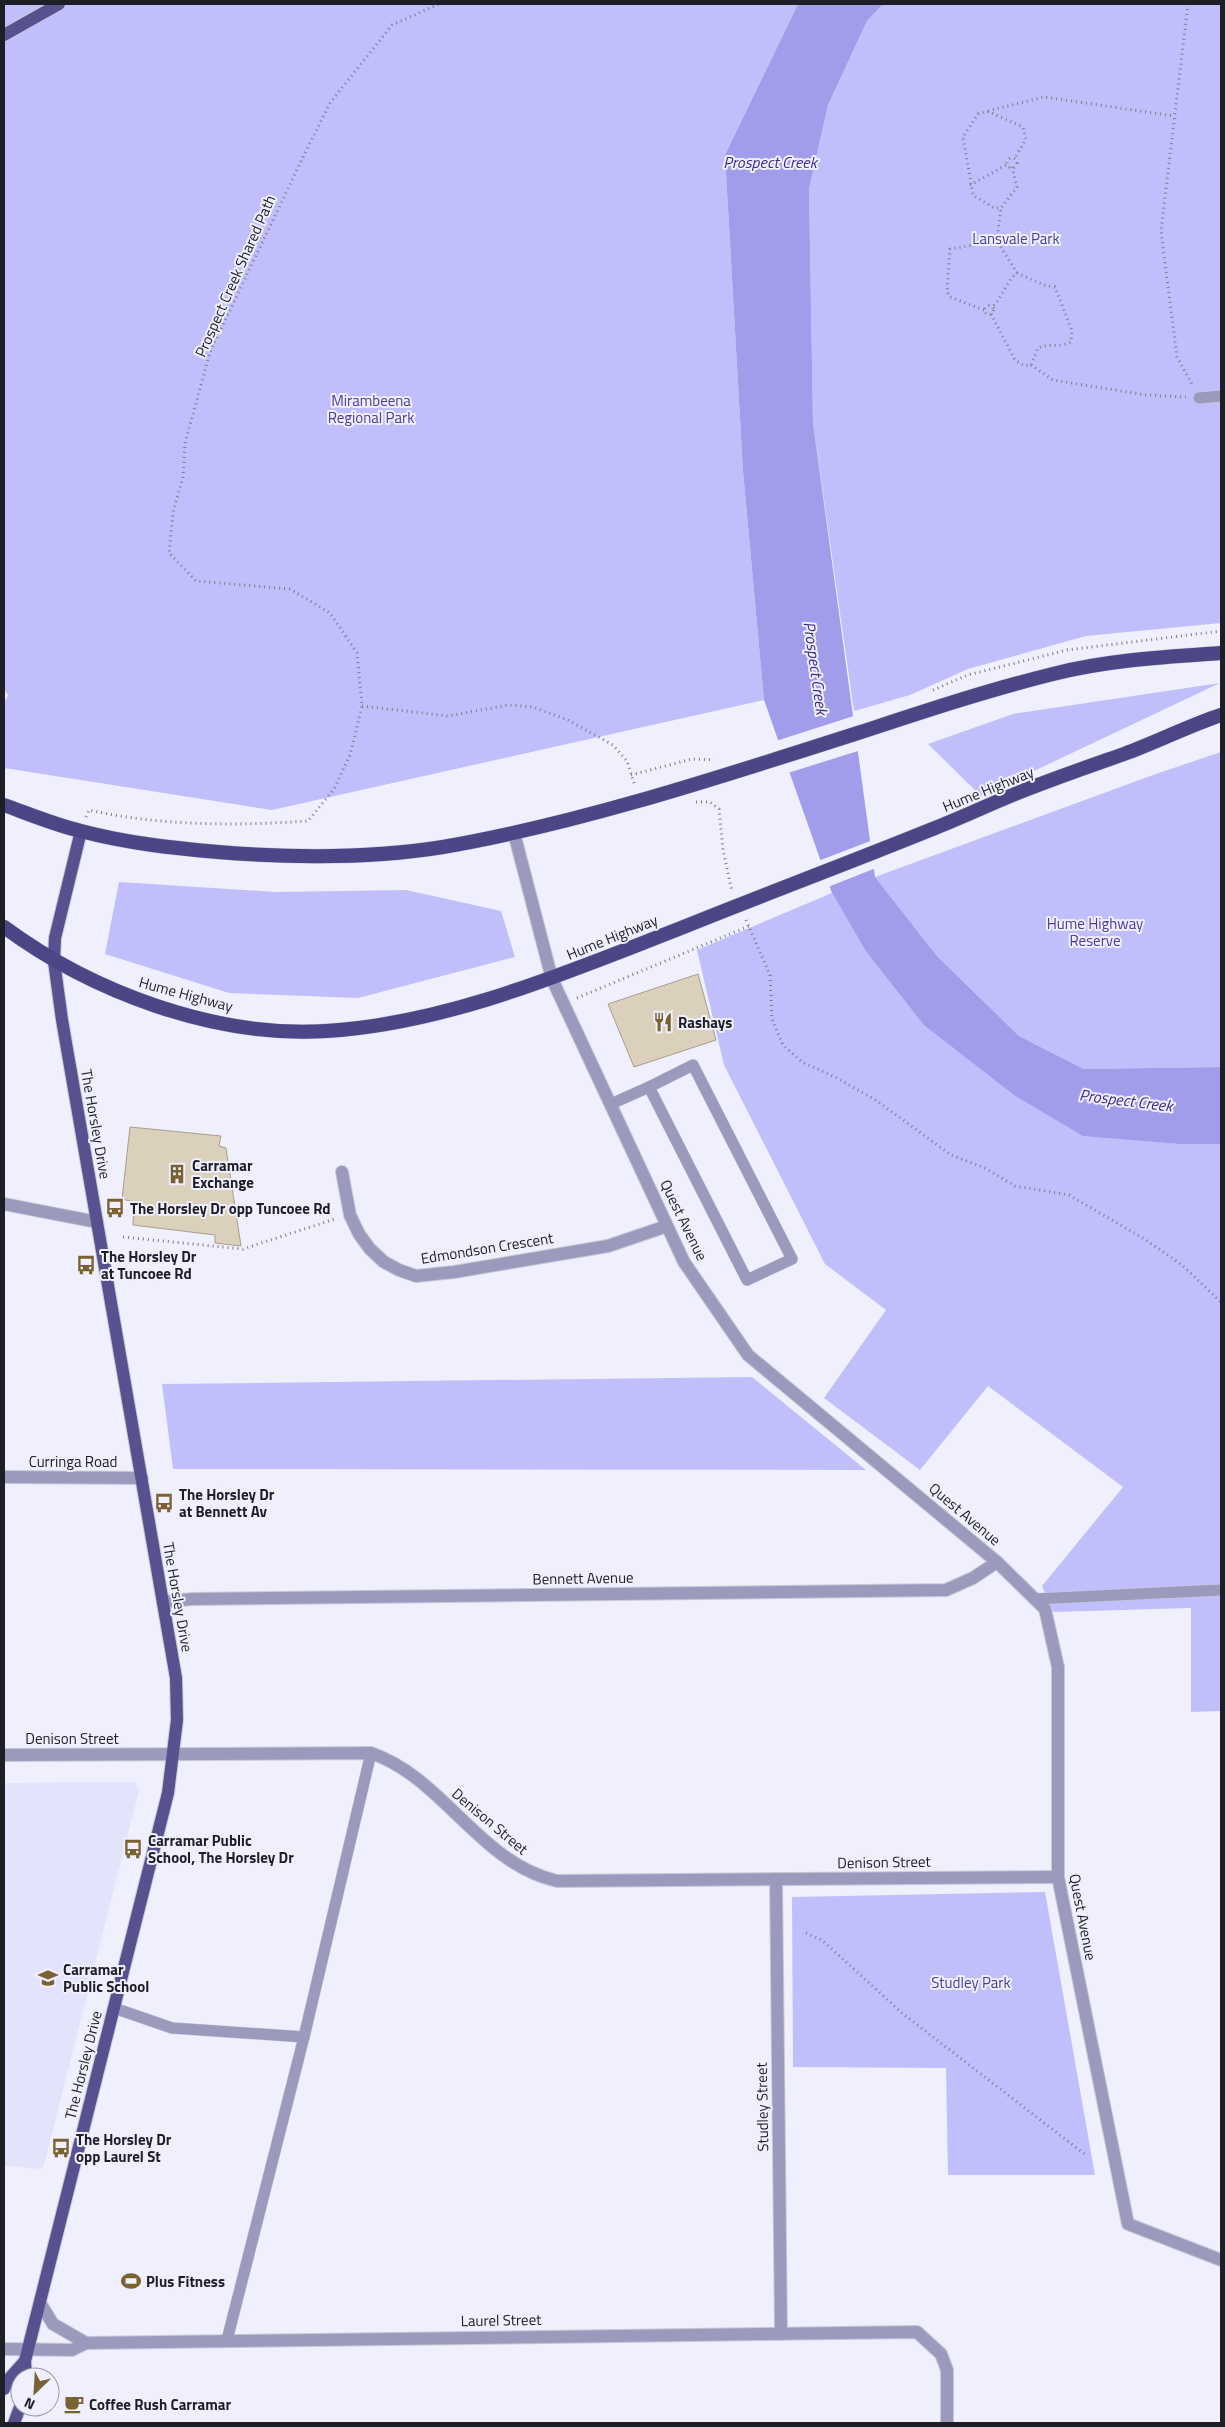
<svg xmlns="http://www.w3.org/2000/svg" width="1225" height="2427" viewBox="0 0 1225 2427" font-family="'Titillium Web',sans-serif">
  <rect width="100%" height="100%" fill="#efeffd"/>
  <polygon fill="#e3e3fb" points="134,1782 139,1790 43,2169 4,2166 4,1783"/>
  <g fill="#c1bffb">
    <polygon points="4,4 798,4 725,155 743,471 764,700 272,810 4,768 4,703 8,695 4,689"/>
    <polygon points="883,4 1221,4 1221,623 1086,636 968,669 910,695 854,711 813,423 809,189 828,105 867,21"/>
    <polygon points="1220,683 981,796 928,744 1013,714"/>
    <polygon points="1221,752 1221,1067 1084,1069 1019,1036 937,956 875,877 1153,775"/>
    <polygon points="119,882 276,892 406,890 501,911 515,957 358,998 229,993 105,954"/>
    <polygon points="832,893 865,950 890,980 1137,1140 1179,1144 1221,1144 1221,1711 1191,1712 1191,1608 1053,1612 1042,1586 1123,1487 988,1386 920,1470 824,1398 886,1310 825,1264 724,1065 697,950"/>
    <polygon points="752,1377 866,1470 173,1469 162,1384"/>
    <polygon points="1045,1892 1095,2175 948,2175 946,2068 793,2067 792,1897"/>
  </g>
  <polygon fill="#a19deb" points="798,4 883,4 867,21 828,105 809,189 813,423 875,877 937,956 1019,1036 1084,1069 1221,1067 1221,1144 1179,1144 1083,1136 1014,1095 924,1025 865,950 832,893 764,700 743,471 725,155"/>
  <g fill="#efeffd">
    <polygon points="857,715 861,750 788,773 776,741"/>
    <polygon points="873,840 876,868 828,887 818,861"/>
  </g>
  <g fill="#dbd0bb" stroke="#a99e8a">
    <polygon points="698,974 716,1040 634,1067 608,1004"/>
    <polygon points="130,1127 221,1136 219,1146 226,1148 241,1246 215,1243 215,1235 133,1225 134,1202 122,1199"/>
  </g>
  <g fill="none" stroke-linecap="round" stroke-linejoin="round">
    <defs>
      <g id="service">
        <polyline points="1199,398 1221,396"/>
        <polygon points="693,1065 792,1259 747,1280 649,1087"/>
        <polyline points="611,1104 649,1087"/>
        <polyline points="1034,1599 1221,1590"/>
        <polyline points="114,2008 172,2028 304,2037"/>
        <polyline points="227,2340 304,2037 371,1753"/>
      </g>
      <g id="minor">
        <polyline points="342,1172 350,1215 359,1234 370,1249 384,1262 399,1270 416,1276 454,1272 608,1246 667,1226"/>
        <polyline points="4,1204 97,1222"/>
        <polyline points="4,1477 142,1478"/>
        <polyline points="163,1602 192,1599 946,1590 973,1578 997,1562"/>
        <path d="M 4,1755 L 371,1753 C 444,1778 479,1863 557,1881 L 1058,1877"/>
        <polyline points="776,1879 781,2334"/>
        <polyline points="40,2303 53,2324 86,2343"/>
        <polyline points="4,2349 72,2350 86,2343 917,2332 941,2354 947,2370 947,2423"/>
      </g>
      <polyline id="tertiary" points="514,833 552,979 684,1262 748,1355 997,1562 1045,1609 1058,1667 1058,1877 1128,2224 1221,2260"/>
      <g id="primary">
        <polyline points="4,35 59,4"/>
        <polyline points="26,2377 25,2361 168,1793 177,1720 176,1678 62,1020 54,961 55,938 81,831"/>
        <polyline points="4,2389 8,2380 25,2361"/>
        <polyline points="14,2423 20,2407"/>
      </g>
      <g id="trunk">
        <path d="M 4,805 C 29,814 55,825 81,831 C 126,843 172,848 218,852 C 293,858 368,859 443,847 C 582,823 726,775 861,732 C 925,711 988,690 1053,674 C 1108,660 1165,657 1221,653"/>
        <path d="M 4,927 C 92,992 215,1038 326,1031 C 446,1024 565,973 676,930 C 760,896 846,864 930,830 C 961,818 990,804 1020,792 C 1055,778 1090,766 1124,754 C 1157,742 1188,726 1221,715"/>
      </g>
    </defs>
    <use href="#service" stroke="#c9c9d6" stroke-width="12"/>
    <use href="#minor" stroke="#c9c9d6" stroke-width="14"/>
    <use href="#tertiary" stroke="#c9c9d6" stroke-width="14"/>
    <use href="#primary" stroke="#c9c9d6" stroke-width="14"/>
    <use href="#trunk" stroke="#c9c9d6" stroke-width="15"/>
    <g stroke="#7d7d88" stroke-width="3" stroke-dasharray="1 4" stroke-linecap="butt">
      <polyline points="1188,4 1161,231 1177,357 1193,386"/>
      <polyline points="988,111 1044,97 1174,116"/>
      <circle cx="1012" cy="163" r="5"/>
      <polyline points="1012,167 1017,187 1001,208 994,208 973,195 963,137 978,114 987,111 1023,127 1026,139 1015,158"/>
      <polyline points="970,185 1008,164"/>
      <polyline points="997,241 1001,208"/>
      <circle cx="989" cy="310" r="4.5"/>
      <polyline points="984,310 950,297 947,292 950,249 997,241 1017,273"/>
      <path d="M 991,314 L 1015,360 L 1025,366 L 1031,365 L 1038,348 C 1049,343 1060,348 1071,342 L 1072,331 L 1055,287 L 1044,285 L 1017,273 C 1005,283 1003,297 992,307"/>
      <polyline points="1031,365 1053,380 1146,395 1186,397"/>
      <polyline points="933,690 968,675 1067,650 1221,631"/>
      <polyline points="362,706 448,716 508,705 533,707 568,720 613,745 627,761 635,786"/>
      <polyline points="631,775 692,759 714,760"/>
      <polyline points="696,802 710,802 719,809 723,850 732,892"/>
      <path d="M 86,817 L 89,810 C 160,826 236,826 308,821 L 334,789 L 350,755 L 362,706 L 357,653 L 330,613 L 290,589 L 196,581 L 169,553 L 173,512 L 183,477 L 185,443 L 210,352 L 305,153 L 330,103 L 392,25 L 439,4"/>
      <polyline points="746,920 770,975 772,1019 783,1045 802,1062 837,1078 877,1101 951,1155 985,1168 1015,1186 1069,1195 1146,1240 1182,1265 1221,1302"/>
      <polyline points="577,998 749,926"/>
      <polyline points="123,1237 243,1249 335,1219"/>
      <polyline points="806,1933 822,1940 902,2013 1087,2156"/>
    </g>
    <use href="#service" stroke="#9b9abd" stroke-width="11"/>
    <use href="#minor" stroke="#9b9abd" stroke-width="12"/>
    <use href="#tertiary" stroke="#9b9abd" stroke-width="12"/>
    <use href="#primary" stroke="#57528f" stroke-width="12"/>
    <use href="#trunk" stroke="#4c4586" stroke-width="14"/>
  </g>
  <defs>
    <symbol id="restaurant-bare" viewBox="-9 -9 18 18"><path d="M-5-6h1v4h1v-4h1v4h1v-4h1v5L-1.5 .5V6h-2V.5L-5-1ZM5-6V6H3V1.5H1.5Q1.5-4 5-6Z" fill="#7a6132" stroke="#efeffd" stroke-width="2.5" paint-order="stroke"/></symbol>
    <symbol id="building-bare" viewBox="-9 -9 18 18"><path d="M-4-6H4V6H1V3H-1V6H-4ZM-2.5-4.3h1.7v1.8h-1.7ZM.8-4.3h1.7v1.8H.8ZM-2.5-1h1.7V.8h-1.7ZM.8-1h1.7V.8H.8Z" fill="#7a6132" stroke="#efeffd" stroke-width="2.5" paint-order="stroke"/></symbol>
    <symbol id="bus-bare" viewBox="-9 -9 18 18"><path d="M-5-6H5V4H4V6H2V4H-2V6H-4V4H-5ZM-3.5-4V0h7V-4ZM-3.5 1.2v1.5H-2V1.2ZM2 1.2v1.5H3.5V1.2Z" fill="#7a6132" stroke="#efeffd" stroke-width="2.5" paint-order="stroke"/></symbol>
    <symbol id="school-bare" viewBox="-9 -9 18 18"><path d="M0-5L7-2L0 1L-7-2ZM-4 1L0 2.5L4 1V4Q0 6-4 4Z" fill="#7a6132" stroke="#efeffd" stroke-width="2.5" paint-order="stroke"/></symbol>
    <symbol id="stadium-bare" viewBox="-9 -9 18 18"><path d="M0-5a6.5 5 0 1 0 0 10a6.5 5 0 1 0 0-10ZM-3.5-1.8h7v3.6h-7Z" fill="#7a6132" stroke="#efeffd" stroke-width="2.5" paint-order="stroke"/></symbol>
    <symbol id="cafe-bare" viewBox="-9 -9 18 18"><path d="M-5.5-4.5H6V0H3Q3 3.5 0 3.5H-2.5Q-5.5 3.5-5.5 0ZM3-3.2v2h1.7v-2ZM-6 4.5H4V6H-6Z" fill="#7a6132" stroke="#efeffd" stroke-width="2.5" paint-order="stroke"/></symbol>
  </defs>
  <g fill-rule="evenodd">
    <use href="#restaurant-bare" x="649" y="1008" width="28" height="28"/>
    <use href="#building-bare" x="163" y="1160" width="28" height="28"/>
    <use href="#bus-bare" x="101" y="1194" width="28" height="28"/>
    <use href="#bus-bare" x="72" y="1251" width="28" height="28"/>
    <use href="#bus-bare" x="150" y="1489" width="28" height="28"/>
    <use href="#bus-bare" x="119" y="1835" width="28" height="28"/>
    <use href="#school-bare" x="34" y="1964" width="28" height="28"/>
    <use href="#bus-bare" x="47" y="2134" width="28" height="28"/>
    <use href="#stadium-bare" x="117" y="2267" width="28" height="28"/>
    <use href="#cafe-bare" x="60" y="2390" width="28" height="28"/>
  </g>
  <g text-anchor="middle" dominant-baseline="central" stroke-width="4" stroke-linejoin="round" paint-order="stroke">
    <g font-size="15" fill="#4b3c97" stroke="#efeffd">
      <text x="1016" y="238">Lansvale Park</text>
      <text x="371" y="400">Mirambeena<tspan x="371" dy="17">Regional Park</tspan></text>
      <text x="1095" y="923">Hume Highway<tspan x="1095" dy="17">Reserve</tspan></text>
      <text x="971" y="1982">Studley Park</text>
    </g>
    <g font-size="15" fill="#1e1e26" stroke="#efeffd">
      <text transform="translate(235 276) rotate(-66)">Prospect Creek Shared Path</text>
      <text transform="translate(988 789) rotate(-22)">Hume Highway</text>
      <text transform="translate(612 937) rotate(-22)">Hume Highway</text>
      <text transform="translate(186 994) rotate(15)">Hume Highway</text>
      <text transform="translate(96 1124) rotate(80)">The Horsley Drive</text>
      <text transform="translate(684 1220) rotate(64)">Quest Avenue</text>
      <text transform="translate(487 1248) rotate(-9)">Edmondson Crescent</text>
      <text x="73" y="1461">Curringa Road</text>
      <text transform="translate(965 1514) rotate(40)">Quest Avenue</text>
      <text transform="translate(583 1578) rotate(-1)">Bennett Avenue</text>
      <text transform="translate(178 1597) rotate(80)">The Horsley Drive</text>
      <text x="72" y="1738">Denison Street</text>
      <text transform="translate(490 1821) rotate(40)">Denison Street</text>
      <text transform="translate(884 1862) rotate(-1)">Denison Street</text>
      <text transform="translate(1083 1917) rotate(79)">Quest Avenue</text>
      <text transform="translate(83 2065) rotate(-76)">The Horsley Drive</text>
      <text transform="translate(762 2107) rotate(-91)">Studley Street</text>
      <text transform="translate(501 2320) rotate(-1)">Laurel Street</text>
    </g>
    <g font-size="15" font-weight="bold" fill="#1e1e26" stroke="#efeffd" text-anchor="start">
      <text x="678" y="1022">Rashays</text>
      <text x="192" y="1165">Carramar<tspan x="192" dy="17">Exchange</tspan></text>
      <text x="130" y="1208">The Horsley Dr opp Tuncoee Rd</text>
      <text x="101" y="1256">The Horsley Dr<tspan x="101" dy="17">at Tuncoee Rd</tspan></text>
      <text x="179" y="1494">The Horsley Dr<tspan x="179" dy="17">at Bennett Av</tspan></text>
      <text x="148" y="1840">Carramar Public<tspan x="148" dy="17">School, The Horsley Dr</tspan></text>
      <text x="63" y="1969">Carramar<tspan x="63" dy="17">Public School</tspan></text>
      <text x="76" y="2139">The Horsley Dr<tspan x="76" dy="17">opp Laurel St</tspan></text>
      <text x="146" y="2281">Plus Fitness</text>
      <text x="89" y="2404">Coffee Rush Carramar</text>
    </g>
    <g font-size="16" font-style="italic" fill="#3c2b85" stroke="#efeffd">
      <text x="770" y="162">Prospect Creek</text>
      <text transform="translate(816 668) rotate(82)">Prospect Creek</text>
      <text transform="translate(1126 1100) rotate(7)">Prospect Creek</text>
    </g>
  </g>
  <rect width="1225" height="2427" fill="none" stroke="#1e1e26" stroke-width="10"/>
  <g transform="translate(35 2392) rotate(205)"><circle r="24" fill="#efeffd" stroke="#9b9ba7"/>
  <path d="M0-4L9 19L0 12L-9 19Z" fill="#7a6132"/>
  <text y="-8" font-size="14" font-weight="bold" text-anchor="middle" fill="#1e1e26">N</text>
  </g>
</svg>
